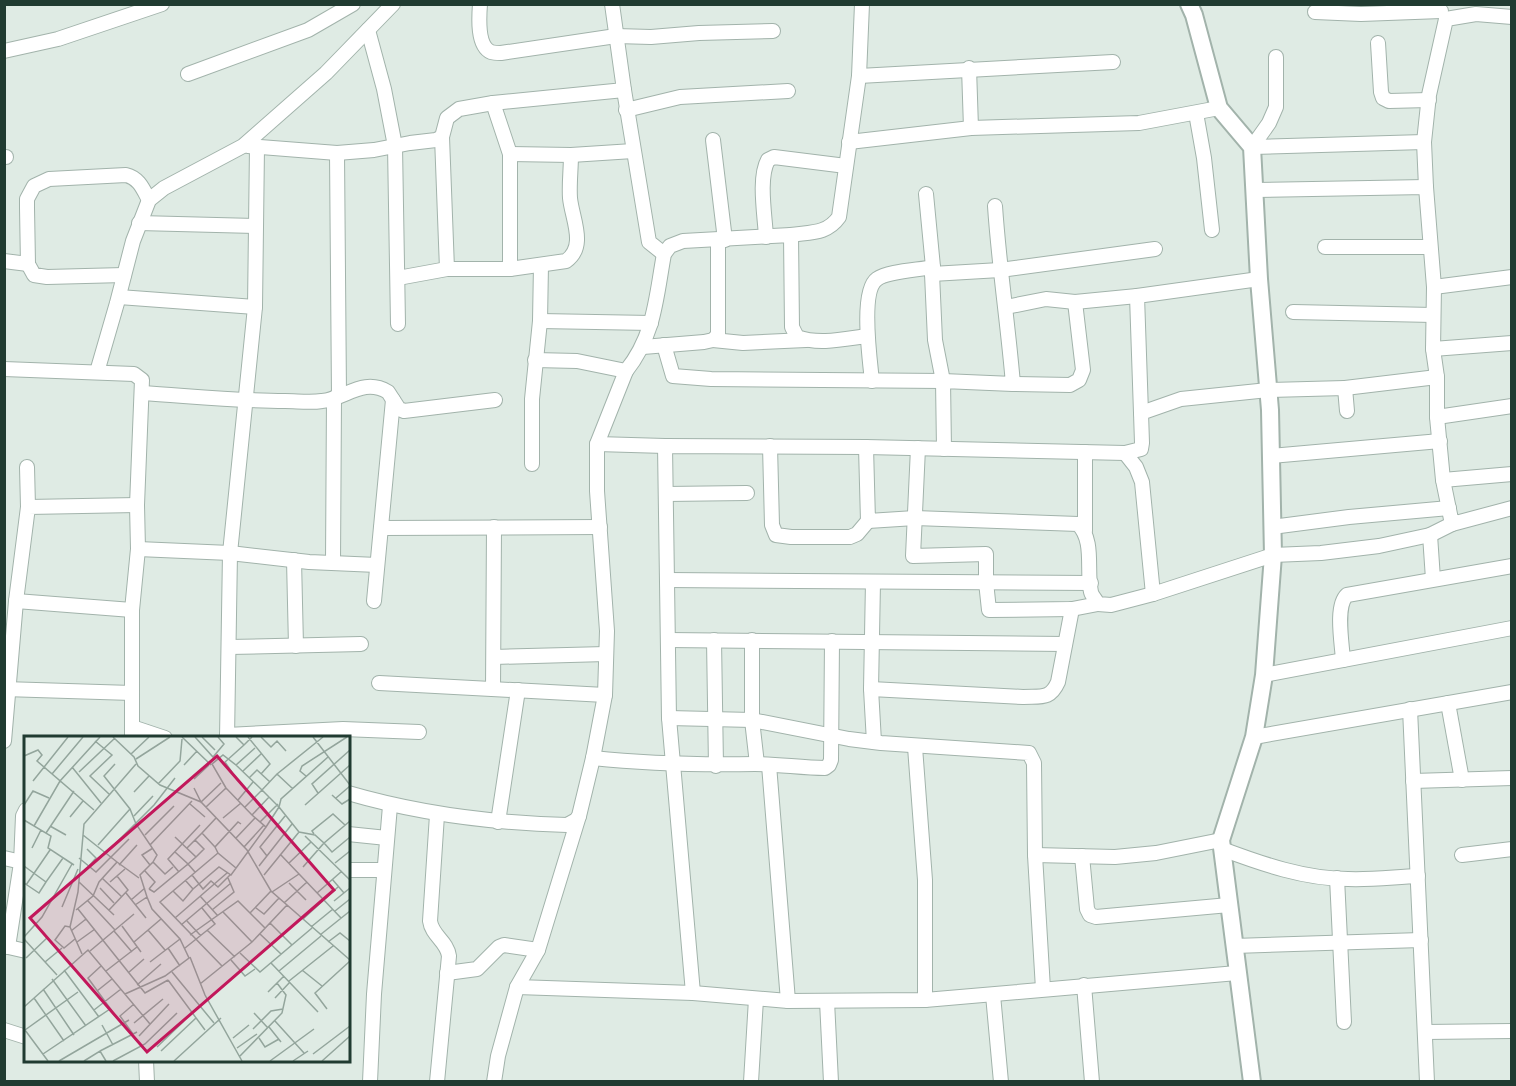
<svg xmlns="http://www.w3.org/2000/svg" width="1516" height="1086" viewBox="0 0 1516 1086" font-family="'Work Sans',sans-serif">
  <rect width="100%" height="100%" fill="#dfebe4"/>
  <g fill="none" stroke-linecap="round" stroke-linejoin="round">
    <defs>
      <g id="minor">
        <path d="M 480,4 C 479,17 477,46 491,52 C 494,53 498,53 501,53 L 616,36 L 651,37 L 699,33 L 773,31"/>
        <polyline points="1315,12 1361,14 1441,11"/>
        <polyline points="368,30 384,89 395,146 398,324"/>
        <polyline points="1378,43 1381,92 1383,98 1389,101 1429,100"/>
        <polyline points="4,51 58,39 162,4"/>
        <polyline points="969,68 971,128"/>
        <polyline points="188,74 308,30 353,4"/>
        <polyline points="859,76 1113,62"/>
        <polyline points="624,90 649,242 664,254"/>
        <polyline points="493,103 510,154 510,269"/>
        <polyline points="626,110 680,97 788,91"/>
        <polyline points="1196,113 1204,158 1212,230"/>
        <polyline points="442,137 447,269"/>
        <polyline points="713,140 725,240"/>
        <polyline points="849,142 971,128 1139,123 1219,108"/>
        <polyline points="248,146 337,153 374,150 410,143 436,140 442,137 447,118 459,109 493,103 624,90 612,4"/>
        <polyline points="1252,147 1424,142"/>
        <polyline points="1252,147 1269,123 1276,107 1276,57"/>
        <polyline points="337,153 339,395"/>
        <polyline points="510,154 571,155 633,151"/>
        <polyline points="4,157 6,157"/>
        <polyline points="1426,187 1424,142 1429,95 1446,19 1476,14 1512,17"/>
        <polyline points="1255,190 1426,187 1434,287 1433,349 1437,377 1437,417 1443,480 1452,524 1512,508"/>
        <polyline points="926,194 933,267"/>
        <polyline points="139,223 255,226"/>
        <path d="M 791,235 C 811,232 827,234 839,217 L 859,76 L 862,4"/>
        <path d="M 766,237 C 765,216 758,178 768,160 L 774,157 L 846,166"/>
        <polyline points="1325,247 1430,247"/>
        <polyline points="4,261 28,264"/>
        <path d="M 124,275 L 47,277 L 34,275 L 28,264 L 27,208 L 27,199 L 34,186 L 49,179 L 126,175 C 139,178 143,189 149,200"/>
        <path d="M 398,278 L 447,269 L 510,269 L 566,261 C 587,246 572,219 570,198 C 569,184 571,169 571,155"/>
        <polyline points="1434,287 1512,277"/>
        <polyline points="119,297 255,307"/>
        <polyline points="1006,307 1046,299 1075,302 1137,296"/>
        <polyline points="1293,312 1433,315"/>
        <polyline points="540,321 651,323"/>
        <polyline points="713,340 743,343 806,340"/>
        <polyline points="664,345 673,376 711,379 943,381 935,340 932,274"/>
        <polyline points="643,347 704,342 713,340 718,335 718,241"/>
        <polyline points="1433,349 1512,343"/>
        <path d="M 535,360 L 577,361 L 626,371 C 655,335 656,297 664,254 L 670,246 L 683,241 L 791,235 L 792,327 L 797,337 C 819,345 844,339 867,336"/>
        <polyline points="4,369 134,374 142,380 137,505 138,549 132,610 132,738"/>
        <polyline points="97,372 117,303 133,241 149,200 164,188 243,146 326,73 393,4"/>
        <path d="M 872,381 C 870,361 860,291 877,279 C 888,271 919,270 933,267 L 932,274 L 1000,270 L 1155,249"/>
        <polyline points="1013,384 1070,385 1079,380 1083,370 1075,302"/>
        <polyline points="1345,388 1437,377"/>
        <path d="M 142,393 C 190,396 237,401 285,401 C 297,401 310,403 322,401 C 345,399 363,377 388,392 L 399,409 L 404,411 L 495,400"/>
        <polyline points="1141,413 1137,296 1259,279"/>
        <polyline points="1437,417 1512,406"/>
        <polyline points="597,444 665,446"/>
        <polyline points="770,446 772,525 776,535 791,537 850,537 857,534 868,521"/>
        <path d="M 866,447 L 868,521 L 915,518 L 1078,524 C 1095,541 1086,570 1091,592 C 1092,596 1096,600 1098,604 L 1111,605 L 1153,594 L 1273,555 L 1321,553 L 1379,546 L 1430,535 L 1452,524"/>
        <polyline points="918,448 913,556 986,554 986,582 989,610 1072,609 1098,604"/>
        <path d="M 944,449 L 943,381 L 1013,384 C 1008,324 999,266 995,206"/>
        <polyline points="1085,452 1085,531"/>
        <polyline points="1125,453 1136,467 1142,482 1153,594"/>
        <polyline points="1271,456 1440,441"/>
        <polyline points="532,464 532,399 540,321 541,265"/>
        <polyline points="27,467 28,507"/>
        <polyline points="1443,480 1512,474"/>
        <polyline points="666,494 747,493"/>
        <polyline points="1272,527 1349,517 1449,508"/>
        <polyline points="381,528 600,527"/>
        <polyline points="1430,535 1433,579"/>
        <polyline points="138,549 230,553 309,562 377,565"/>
        <polyline points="294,560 296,646"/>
        <polyline points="333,563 334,398"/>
        <polyline points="667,580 1091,583"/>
        <polyline points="873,582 871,689 874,742"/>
        <polyline points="16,601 132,610"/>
        <polyline points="374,601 393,400"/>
        <polyline points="668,640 1065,644"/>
        <polyline points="714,640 716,766"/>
        <polyline points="752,640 752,720 757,764"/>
        <polyline points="229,647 361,644"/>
        <polyline points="494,657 606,654"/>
        <path d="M 1343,660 C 1342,643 1335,606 1347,595 L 1512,566"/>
        <polyline points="1264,675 1512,628"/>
        <polyline points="379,683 605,695"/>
        <polyline points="4,689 132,693"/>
        <polyline points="493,689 494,527"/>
        <path d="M 871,689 L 1023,697 C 1041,696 1050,700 1058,682 L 1072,609"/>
        <polyline points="1448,703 1462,780"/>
        <polyline points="1410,709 1427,1082"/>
        <polyline points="669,718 752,720 849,739 881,743 1029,753 1034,763 1035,855 1043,989"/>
        <polyline points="132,727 165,738"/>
        <polyline points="227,735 343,729 419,732"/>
        <polyline points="1254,737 1512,692"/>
        <polyline points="227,738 230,553 255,307 257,147"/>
        <polyline points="4,741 16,601 28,507 137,505"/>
        <polyline points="915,747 925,880 925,1000"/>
        <path d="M 593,758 C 649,764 700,765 755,764 C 779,764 802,768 825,768 L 829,765 L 831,760 L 832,641"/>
        <polyline points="769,765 788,1001"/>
        <polyline points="1413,781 1512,778"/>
        <path d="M 348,793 C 420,814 492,823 567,825 L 576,820 L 579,816 L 593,758 L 605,695 L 607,631 L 597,491 L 597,444 L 626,371"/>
        <polyline points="498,822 518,690"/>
        <polyline points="348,834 387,838"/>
        <path d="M 1222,849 C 1262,864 1305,879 1348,879 C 1371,880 1394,877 1418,876"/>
        <polyline points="1035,855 1115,857 1156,853 1221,840"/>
        <polyline points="1462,855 1512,849"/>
        <polyline points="1082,856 1087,909 1090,915 1096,917 1229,905"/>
        <polyline points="4,858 26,863"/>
        <polyline points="348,870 384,870"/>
        <polyline points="1337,878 1344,1022"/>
        <polyline points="4,946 26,951"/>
        <polyline points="1234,946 1421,940"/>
        <polyline points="8,947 21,863 23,816 26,810"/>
        <polyline points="447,973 477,969 499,947 504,945 538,950"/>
        <polyline points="1084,985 1092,1082"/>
        <polyline points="517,987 693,993 788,1001 925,1000 1237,973"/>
        <polyline points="693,993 669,718 665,446 866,447 1125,453 1141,449 1142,443 1141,413 1181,399 1268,390 1345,388 1347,411"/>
        <polyline points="993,995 1001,1082"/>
        <polyline points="827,1001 831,1082"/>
        <polyline points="4,1030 26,1037"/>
        <polyline points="1425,1032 1512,1031"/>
        <polyline points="146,1060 147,1082"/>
        <polyline points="370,1082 374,994 390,806"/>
        <path d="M 437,1082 L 449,956 C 447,941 432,936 430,921 L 437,815"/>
        <polyline points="494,1082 498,1056 517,987 538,950 579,816"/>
        <polyline points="751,1082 756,999"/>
      </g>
      <polyline id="tertiary" points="1189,4 1194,15 1219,108 1252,147 1259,279 1270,410 1273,555 1264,675 1254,737 1221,840 1252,1082"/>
    </defs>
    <use href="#minor" stroke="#a2b3ab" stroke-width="16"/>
    <use href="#tertiary" stroke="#a2b3ab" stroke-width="20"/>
    <use href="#minor" stroke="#fff" stroke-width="14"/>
    <use href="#tertiary" stroke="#fff" stroke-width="16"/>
  </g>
  <g transform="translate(24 736)">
    <rect width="326" height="326" fill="#dfebe4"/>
    <path fill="none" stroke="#93a59c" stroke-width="1.5" d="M 89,1 L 110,21 L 114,30 L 136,49 L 177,66 L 223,114 L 247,155 L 326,224M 158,1 L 187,29M 171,1 L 189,21 L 200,8 L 194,1M 178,1 L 191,14M 212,1 L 220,9 L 228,1M 224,1 L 246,28 L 237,38M 237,1 L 247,11 L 253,5 L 262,15M 289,1 L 326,49M 71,5 L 88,19 L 66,40 L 85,58M 107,18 L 125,1M 0,20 L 14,14 L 18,19 L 13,25 L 70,74M 304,21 L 257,63 L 255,71 L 275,96 L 291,99 L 300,107 L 326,85M 112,23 L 146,1M 91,28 L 80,40 L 106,73 L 112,88 L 133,119 L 129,126M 160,29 L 173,15M 212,29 L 238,54 L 253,38 L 269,53M 48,31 L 77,67M 219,35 L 237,18M 55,36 L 91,2M 28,38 L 59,1M 253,38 L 299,1M 282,40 L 276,35 L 278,30 L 323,1M 225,42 L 233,34 L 246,46M 170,43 L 185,29M 9,45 L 44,1M 214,45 L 201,26 L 220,9M 134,48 L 156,25 L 158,3M 170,52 L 177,66 L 197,47M 202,52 L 188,28 L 199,19 L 212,29 L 231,12M 110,56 L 125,40M 294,57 L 288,48 L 326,14M 308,59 L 318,68 L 326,63M 312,62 L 326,50M 214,64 L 229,46M 166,68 L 181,81M 0,69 L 9,55 L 25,62M 281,69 L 326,29M 182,71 L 202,52 L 228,79 L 242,91 L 255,71 L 245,61 L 228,79M 221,71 L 238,54 L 245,61M 110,80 L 129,60M 46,81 L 59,65M 199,82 L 217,67M 0,84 L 27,100 L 24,112 L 50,129M 236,86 L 254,68M 10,90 L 36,45 L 76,1M 26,90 L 42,99M 22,97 L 50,55M 290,98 L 288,95 L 309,78 L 321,89M 121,99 L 150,70M 281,100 L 326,144M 151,101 L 172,121 L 164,128 L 171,136M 212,102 L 231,82M 171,104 L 180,113 L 172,121M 74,109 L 106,73M 126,109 L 168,65M 191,111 L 178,97 L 192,82M 220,111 L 240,89M 8,112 L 17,94M 163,112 L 178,97M 63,113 L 72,122 L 65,130M 82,117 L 130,69 L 151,42M 194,117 L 136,166 L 198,230M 256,118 L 317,182M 243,120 L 236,111 L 261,80M 55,122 L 72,136 L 105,103M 93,126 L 115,142M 265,127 L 287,106M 311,127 L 326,115M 95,129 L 113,109M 126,129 L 118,119 L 129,112M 0,130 L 22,146 L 39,122M 235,130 L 268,88M 279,131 L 300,107 L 308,116 L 326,101M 212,132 L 194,117 L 191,111 L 214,86 L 217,88M 121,135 L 131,146 L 125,153M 155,136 L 144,123 L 176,89M 168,139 L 179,153 L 187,145 L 194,151 L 206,139M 240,139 L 275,96M 78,142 L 98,161M 308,143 L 320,157M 161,144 L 169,153 L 195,131 L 207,139 L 242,91M 55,146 L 90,179M 86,146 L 101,133M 0,147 L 15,157 L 22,146M 265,147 L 282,164M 2,149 L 26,114M 76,152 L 90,167M 125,153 L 130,156 L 164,128 L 151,116M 149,155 L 159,165 L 169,153M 248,156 L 275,138M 102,157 L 122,182M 293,157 L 318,135M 176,160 L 194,180M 107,164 L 121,152M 64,165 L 91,194M 310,165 L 326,152M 260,167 L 283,146M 111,169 L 123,161 L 116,139 L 129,126 L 141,138 L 149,131M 38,171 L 54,133M 232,172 L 240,178 L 255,162M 54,173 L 121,257 L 144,244M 52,174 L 69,160 L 75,146 L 93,126 L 59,99M 85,174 L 104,154 L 93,140M 188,174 L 210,156 L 204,142M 311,175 L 326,163M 199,176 L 228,206M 226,177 L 247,155M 151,182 L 203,137M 279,183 L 314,151M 163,185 L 177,200M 246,187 L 268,209M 157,189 L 207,147M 98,190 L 117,216M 46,191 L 41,190 L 31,204 L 40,212 L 51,203M 287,191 L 309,173M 124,194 L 141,214M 183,194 L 211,221M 47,195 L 62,183M 90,195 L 108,216M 236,198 L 257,218M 166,199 L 214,165 L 241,192M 296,199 L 326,175M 0,201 L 18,181 L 48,128M 0,203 L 33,239M 53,206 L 71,193M 110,206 L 137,183M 304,206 L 316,197 L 326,205M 144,212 L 156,230M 161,212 L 191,188 L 178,172M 66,215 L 110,178M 216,217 L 236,236 L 288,192M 58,218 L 46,191 L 54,156 L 60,88 L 112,28M 166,221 L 181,259 L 218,325M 2,222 L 24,201M 207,224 L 221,240 L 231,233M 21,226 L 38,212M 126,226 L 156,203M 247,227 L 294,276M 77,230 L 64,242 L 88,275M 40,234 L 75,281M 278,234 L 298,250M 82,235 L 113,211M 255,235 L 297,200M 148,236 L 190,287M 104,237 L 120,223M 28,243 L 62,290M 144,244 L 181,294M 265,245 L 309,210M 176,248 L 228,206 L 263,169M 113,249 L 137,228M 19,253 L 50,299M 73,255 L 88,243M 244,256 L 260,240M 101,258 L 141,240 L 165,222 L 156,203 L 128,173 L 123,161M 10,262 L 40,305M 251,262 L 266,246M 0,271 L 64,214 L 126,288M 303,273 L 291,257 L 326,225M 70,274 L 97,253M 230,277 L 244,292M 251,285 L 280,317M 110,287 L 139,263M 78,289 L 89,309M 245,291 L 257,306M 229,293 L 247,275 L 259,273M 1,294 L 54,256M 1,294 L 24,325M 109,298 L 96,280 L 110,268M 115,300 L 145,268M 209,302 L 225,289M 235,302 L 241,311 L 255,303M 133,311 L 160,285M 213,312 L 233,298M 76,315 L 113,296M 137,315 L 172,282M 19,318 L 86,273M 289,318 L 326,290M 216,320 L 258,277 L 262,259 L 253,247M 35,325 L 105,284M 60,325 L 76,315 L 82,325M 89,325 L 121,308 L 153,277M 150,325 L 197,282M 246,325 L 290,293M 269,325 L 284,315M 298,325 L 326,300"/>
    <path fill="#c2185b" fill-opacity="0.15" stroke="#c2185b" stroke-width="3" d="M 193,20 L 310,154 L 123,316 L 6,182 Z"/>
    <rect width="326" height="326" fill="none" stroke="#203b31" stroke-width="3"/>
  </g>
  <rect width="1516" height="1086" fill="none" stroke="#203b31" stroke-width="12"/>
</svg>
